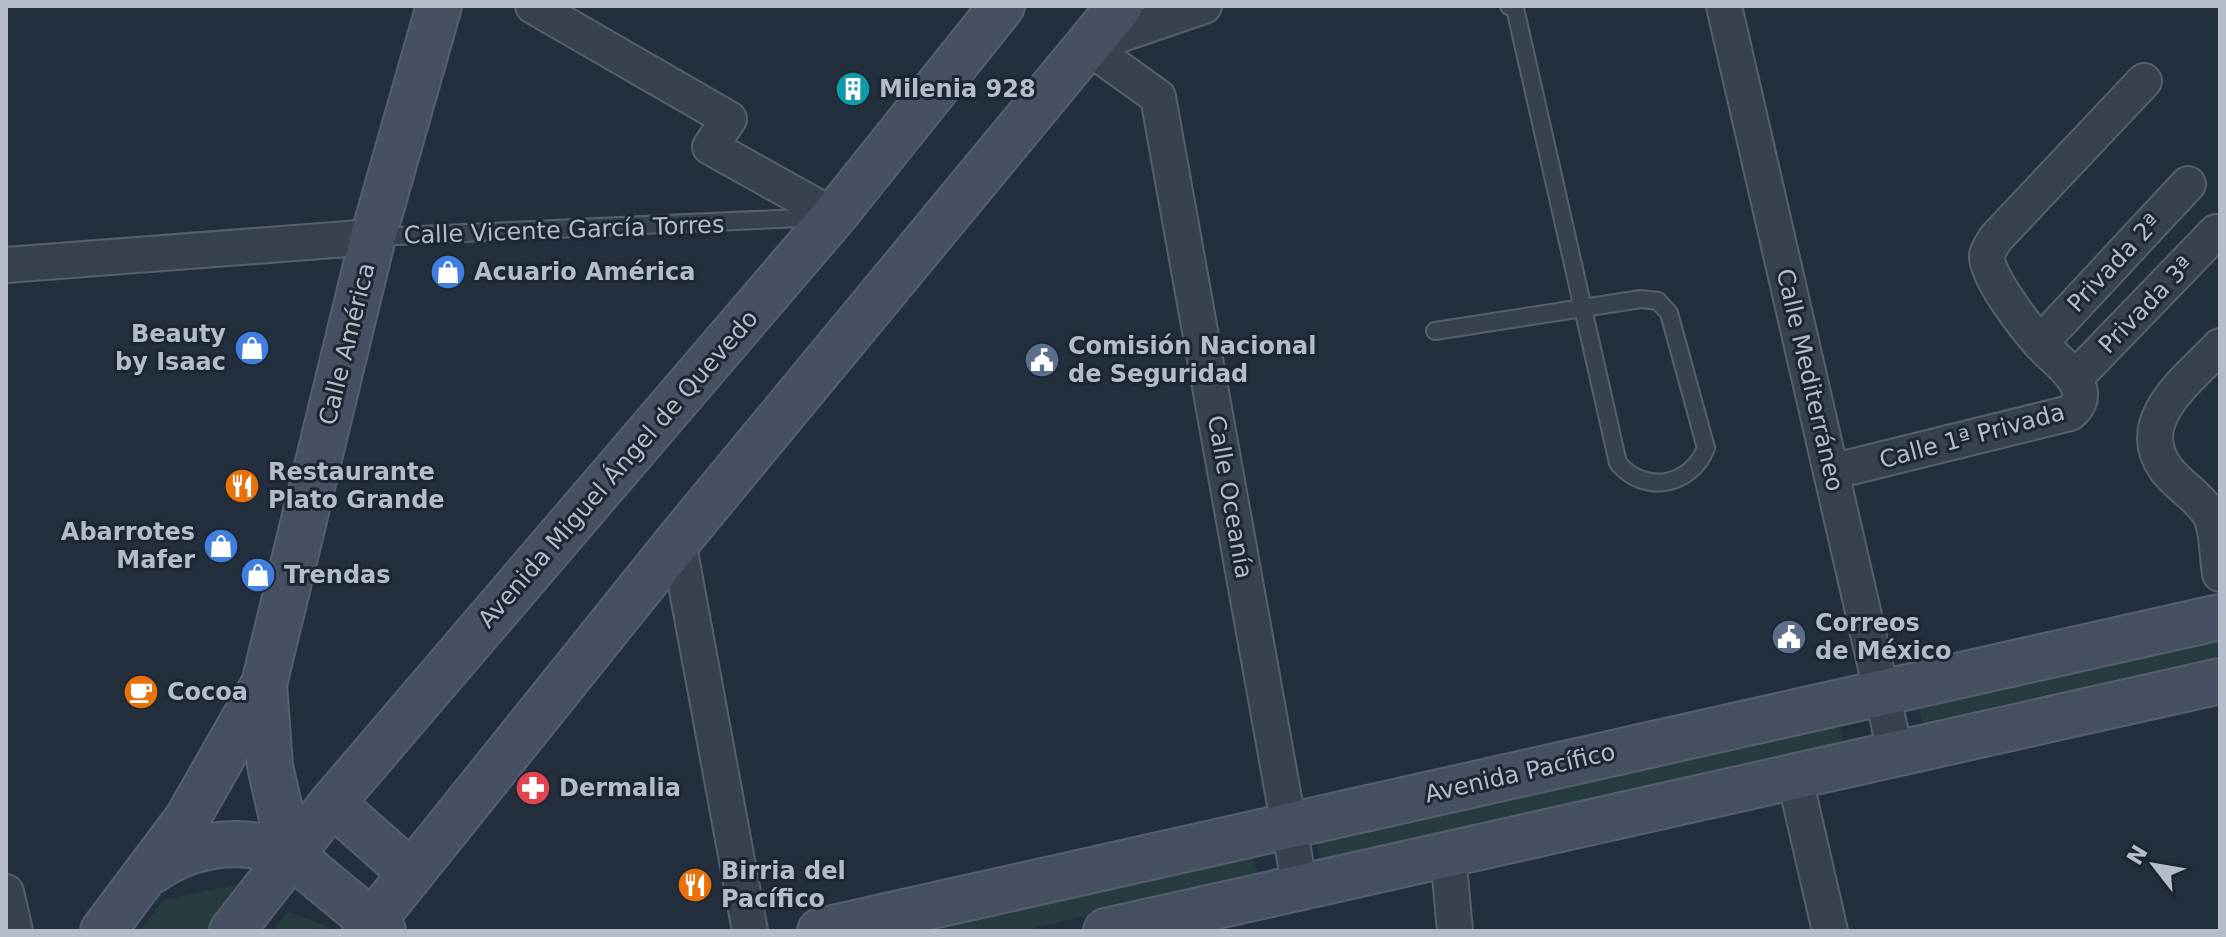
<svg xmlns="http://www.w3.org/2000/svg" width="2226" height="937" viewBox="0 0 2226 937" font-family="'DejaVu Sans',sans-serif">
  <rect width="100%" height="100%" fill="#242f3e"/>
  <g fill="#263c3f">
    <polygon points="2220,640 2220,656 1922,723 1919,707"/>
    <polygon points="1840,725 1844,745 1319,862 1317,840"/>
    <polygon points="1252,858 1259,874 1023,931 919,931"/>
    <polygon points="245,883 206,931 140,931 163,900"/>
    <polygon points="288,912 331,928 272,931"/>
  </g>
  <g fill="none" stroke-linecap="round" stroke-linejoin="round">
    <defs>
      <g id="lane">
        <polyline points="375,237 823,217"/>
        <path d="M 1435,331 L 1641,299 L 1658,301 L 1669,313 L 1706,448 C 1691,486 1645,495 1618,463 L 1515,8 L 1509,6"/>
      </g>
      <g id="street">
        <polyline points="533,6 729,119 710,147 834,216"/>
        <polyline points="1724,6 1896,755"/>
        <polyline points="1087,46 1158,97 1300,888"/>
        <polyline points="1087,46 1204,6"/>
        <polyline points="6,265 373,237"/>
        <polyline points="2040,343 2188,184"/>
        <path d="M 2220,346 C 2189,379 2131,420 2166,469 C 2178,485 2198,496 2209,513 C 2218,527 2217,557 2220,574"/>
        <polyline points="2076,377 2216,232"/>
        <path d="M 1831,472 L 2070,413 C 2099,389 2058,363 2042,345 C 2028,330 1984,274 1987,255 C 1988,250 1993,243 1996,238 L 2144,81"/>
        <polyline points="678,541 750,931"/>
        <polyline points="1795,779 1830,931"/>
        <polyline points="1448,854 1455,931"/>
        <polyline points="6,892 15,931"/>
      </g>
      <g id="secondary">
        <polyline points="264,684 270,766 290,854"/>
        <polyline points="332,803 411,873"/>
        <path d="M 152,871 C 195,841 241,837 290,854 L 383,931"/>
        <polyline points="103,931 187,819 264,684 373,237 439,6"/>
        <polyline points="232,931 332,803 834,216 1002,6"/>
        <polyline points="365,931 678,541 1120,6"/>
        <polyline points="820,931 2220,617"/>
        <polyline points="1106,931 2220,681"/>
      </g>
    </defs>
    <use href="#lane" stroke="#565f6c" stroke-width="20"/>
    <use href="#street" stroke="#565f6c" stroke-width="38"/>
    <use href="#secondary" stroke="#565f6c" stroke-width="48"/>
    <use href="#lane" stroke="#38414e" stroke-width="16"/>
    <use href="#street" stroke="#38414e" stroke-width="34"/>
    <use href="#secondary" stroke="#465061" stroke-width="44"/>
  </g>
  <defs>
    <symbol id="building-disc" viewBox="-11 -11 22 22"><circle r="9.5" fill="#0f9aa8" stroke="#1d2633"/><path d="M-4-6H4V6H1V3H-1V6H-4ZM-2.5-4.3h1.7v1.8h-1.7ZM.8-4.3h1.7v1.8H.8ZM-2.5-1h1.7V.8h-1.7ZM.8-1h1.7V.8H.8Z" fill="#fff"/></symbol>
    <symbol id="shop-disc" viewBox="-11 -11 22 22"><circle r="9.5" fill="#3f7fe0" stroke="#1d2633"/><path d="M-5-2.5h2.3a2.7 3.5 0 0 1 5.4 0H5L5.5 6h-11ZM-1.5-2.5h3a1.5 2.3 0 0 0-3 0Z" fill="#fff"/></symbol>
    <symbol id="civic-disc" viewBox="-11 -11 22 22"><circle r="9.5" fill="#5c6f8a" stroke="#1d2633"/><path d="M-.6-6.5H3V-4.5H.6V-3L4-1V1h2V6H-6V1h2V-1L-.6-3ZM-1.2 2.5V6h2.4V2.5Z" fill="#fff"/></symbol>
    <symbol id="restaurant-disc" viewBox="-11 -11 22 22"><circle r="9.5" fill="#e8710a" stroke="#1d2633"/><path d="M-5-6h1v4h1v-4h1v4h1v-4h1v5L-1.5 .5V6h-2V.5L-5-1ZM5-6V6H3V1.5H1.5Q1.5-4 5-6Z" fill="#fff"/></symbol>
    <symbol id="cafe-disc" viewBox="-11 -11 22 22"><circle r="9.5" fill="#e8710a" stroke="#1d2633"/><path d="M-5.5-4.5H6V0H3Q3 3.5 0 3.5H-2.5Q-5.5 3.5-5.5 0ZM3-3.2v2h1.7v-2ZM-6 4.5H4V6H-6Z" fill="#fff"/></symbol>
    <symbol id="pharmacy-disc" viewBox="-11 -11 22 22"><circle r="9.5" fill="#e0444e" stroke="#1d2633"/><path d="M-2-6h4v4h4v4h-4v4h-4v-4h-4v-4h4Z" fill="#fff"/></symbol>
  </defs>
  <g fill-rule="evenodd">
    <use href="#building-disc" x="833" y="69" width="40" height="40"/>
    <use href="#shop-disc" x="428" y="252" width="40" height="40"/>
    <use href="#shop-disc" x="232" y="328" width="40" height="40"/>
    <use href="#civic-disc" x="1022" y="340" width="40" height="40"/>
    <use href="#restaurant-disc" x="222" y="466" width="40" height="40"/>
    <use href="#shop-disc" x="201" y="526" width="40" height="40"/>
    <use href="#shop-disc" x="238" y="555" width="40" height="40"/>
    <use href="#civic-disc" x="1769" y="617" width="40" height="40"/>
    <use href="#cafe-disc" x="121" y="672" width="40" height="40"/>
    <use href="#pharmacy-disc" x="513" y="768" width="40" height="40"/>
    <use href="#restaurant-disc" x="675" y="865" width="40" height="40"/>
  </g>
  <g text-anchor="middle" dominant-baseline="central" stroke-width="6" stroke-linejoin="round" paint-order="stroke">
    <g font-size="24" font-weight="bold" fill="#b4bcc9" stroke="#1d2633" text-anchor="start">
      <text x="879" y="89">Milenia 928</text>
      <text x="474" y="272">Acuario América</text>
      <text x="226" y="334" text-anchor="end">Beauty<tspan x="226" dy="28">by Isaac</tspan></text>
      <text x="1068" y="346">Comisión Nacional<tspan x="1068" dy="28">de Seguridad</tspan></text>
      <text x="268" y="472">Restaurante<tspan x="268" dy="28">Plato Grande</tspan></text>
      <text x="195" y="532" text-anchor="end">Abarrotes<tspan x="195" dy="28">Mafer</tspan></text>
      <text x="284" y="575">Trendas</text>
      <text x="1815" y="623">Correos<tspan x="1815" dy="28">de México</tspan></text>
      <text x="167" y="692">Cocoa</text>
      <text x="559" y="788">Dermalia</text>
      <text x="721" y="871">Birria del<tspan x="721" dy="28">Pacífico</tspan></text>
    </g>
    <g font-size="24" fill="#b4bcc9" stroke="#1d2633">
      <text transform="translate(564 230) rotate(-2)">Calle Vicente García Torres</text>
      <text transform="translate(2114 263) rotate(-47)">Privada 2ª</text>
      <text transform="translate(2146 305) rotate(-46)">Privada 3ª</text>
      <text transform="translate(347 344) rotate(-76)">Calle América</text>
      <text transform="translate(1810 380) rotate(77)">Calle Mediterráneo</text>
      <text transform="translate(1972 436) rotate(-15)">Calle 1ª Privada</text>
      <text transform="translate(618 469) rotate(-49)">Avenida Miguel Ángel de Quevedo</text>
      <text transform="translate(1230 497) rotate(80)">Calle Oceanía</text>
      <text transform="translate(1520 773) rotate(-13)">Avenida Pacífico</text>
    </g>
  </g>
  <rect width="2226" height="937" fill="none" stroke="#b4bcc9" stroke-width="16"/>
  <g transform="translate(2154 865) rotate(301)" stroke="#1d2633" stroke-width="6" paint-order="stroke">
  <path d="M0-6L14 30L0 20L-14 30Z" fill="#b4bcc9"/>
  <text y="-12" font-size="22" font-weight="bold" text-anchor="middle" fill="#b4bcc9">N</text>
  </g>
</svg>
